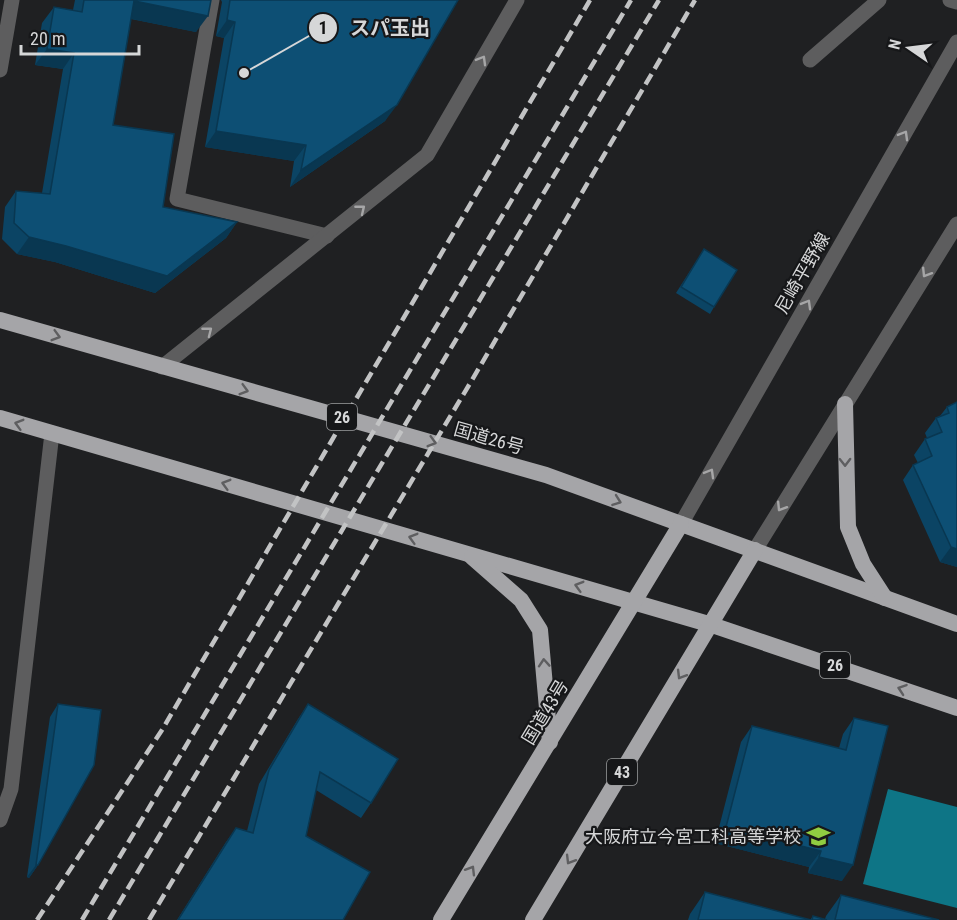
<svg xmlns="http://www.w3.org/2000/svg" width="957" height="920" viewBox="0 0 957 920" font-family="'Roboto Condensed','Noto Sans JP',sans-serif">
  <rect width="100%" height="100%" fill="#1f2022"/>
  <polygon fill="#0e7586" points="888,789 957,807 957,908 863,884"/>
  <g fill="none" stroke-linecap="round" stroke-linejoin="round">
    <g stroke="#5d5d5e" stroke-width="15">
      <polyline points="212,0 177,199 327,236"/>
      <polyline points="950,0 957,2"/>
      <polyline points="810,60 879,0"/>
    </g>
    <g stroke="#5d5d5e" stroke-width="15">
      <polyline points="0,70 12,0"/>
      <polyline points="162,367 427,155 517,0"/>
    </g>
    <g stroke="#5d5d5e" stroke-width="15">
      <polyline points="681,524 957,42"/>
      <polyline points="755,550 957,224"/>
      <polyline points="0,820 11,789 52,433"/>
    </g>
    <g stroke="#a5a5a8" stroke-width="16">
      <polyline points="0,320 546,475 957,624"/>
      <polyline points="845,404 848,527 863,564 885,598"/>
      <polyline points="0,418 712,625 957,708"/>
      <polyline points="472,557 521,600 540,630 550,742"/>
      <polyline points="441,920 681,524"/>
      <polyline points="533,920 755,550"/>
    </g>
    <g stroke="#c2c3c4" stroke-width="4.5" stroke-dasharray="12 6" stroke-linecap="butt">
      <polyline points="37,920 162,730 590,0"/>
      <polyline points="82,920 631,0"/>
      <polyline points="109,920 659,0"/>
      <polyline points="149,920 472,380 695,0"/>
    </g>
  </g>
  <g fill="#0b4464">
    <polygon points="75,0 211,0 196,32 131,19 113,125 163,207 237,222 226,238 155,293 55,262 17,254 2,239 5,207 16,191 42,193 63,69 35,65 42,23 54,7 73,10"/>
    <polygon points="221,0 458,0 385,121 290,187 294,161 205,147 224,38 216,36 222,2"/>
    <polygon points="704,249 714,307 710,314 676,293"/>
    <polygon points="957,402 957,567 940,562 903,480 913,465 918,463 914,455 925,439 927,438 925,433 936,418 940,416 947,407"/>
    <polygon points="58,704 38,865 29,878 27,877 50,717"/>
    <polygon points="308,704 371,803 361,818 316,790 306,836 343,920 177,920 226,842 236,828 247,831 259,784 298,719"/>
    <polygon points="854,718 842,881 808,873 809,867 715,843 741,742 752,726 839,748 843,734"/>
    <polygon points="705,892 810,920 813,916 825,919 826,916 841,895 939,920 688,920 690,914"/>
  </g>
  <g fill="#093751">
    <polygon points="134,1 208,16 196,32 122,17"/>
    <polygon points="227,20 235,22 224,38 216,36"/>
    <polygon points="47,49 74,53 63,69 35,65"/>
    <polygon points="397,105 385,121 290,187 301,170"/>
    <polygon points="216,131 306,145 294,161 205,147"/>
    <polygon points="237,222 226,238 155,293 55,262 17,254 29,237"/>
    <polygon points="951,547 957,549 957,567 940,562"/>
    <polygon points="726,827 821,851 809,867 715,843"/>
    <polygon points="819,857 853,865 842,881 808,873"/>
    <polygon points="36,865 38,865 29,878 27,877"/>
  </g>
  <g fill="#0d4f74" stroke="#093751" stroke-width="1.5">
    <polygon points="84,0 211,0 208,16 134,1 113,125 174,134 163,207 237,222 167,276 66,246 29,237 14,223 16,191 50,194 74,53 47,49 54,7 82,12"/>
    <polygon points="230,0 458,0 397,105 301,170 306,145 216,131 235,22 227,20"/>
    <polygon points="704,249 737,270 714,307 681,287"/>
    <polygon points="957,402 957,549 951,547 913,465 932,456 925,439 942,432 936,418 949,413 947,407"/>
    <polygon points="58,704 101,710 94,765 38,865 36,865"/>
    <polygon points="308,704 398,759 371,803 320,772 306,836 370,872 343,920 178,920 236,828 253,833 269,770"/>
    <polygon points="854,718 888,726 853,865 819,857 821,851 726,827 752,726 846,750"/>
    <polygon points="705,892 811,920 698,920"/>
    <polygon points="841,895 939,920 835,920"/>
    <polygon points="813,916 827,920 812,920"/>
  </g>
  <defs><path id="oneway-chevron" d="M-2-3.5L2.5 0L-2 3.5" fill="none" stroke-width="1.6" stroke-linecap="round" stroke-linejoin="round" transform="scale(1.5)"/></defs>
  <g stroke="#a6a6a7">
    <use href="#oneway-chevron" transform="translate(482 60) rotate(-60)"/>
    <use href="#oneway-chevron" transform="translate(904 135) rotate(-60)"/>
    <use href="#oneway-chevron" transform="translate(361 209) rotate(-39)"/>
    <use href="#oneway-chevron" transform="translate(926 273) rotate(122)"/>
    <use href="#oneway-chevron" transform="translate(807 304) rotate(-60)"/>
    <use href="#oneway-chevron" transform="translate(208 331) rotate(-38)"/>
    <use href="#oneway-chevron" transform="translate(710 473) rotate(-60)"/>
    <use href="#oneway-chevron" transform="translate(781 507) rotate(122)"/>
  </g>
  <g stroke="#5e5e60">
    <use href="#oneway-chevron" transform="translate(56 336) rotate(16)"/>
    <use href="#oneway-chevron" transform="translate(244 390) rotate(16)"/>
    <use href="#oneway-chevron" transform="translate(19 424) rotate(-164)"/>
    <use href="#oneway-chevron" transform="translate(432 442) rotate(16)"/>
    <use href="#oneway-chevron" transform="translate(845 462) rotate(89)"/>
    <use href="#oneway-chevron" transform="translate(226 484) rotate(-164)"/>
    <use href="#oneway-chevron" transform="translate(617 501) rotate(20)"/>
    <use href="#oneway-chevron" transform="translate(413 538) rotate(-164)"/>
    <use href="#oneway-chevron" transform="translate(579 586) rotate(-164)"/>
    <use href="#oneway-chevron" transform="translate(544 663) rotate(-94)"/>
    <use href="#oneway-chevron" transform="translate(681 675) rotate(121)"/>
    <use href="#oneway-chevron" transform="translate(902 689) rotate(-161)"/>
    <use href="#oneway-chevron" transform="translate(570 860) rotate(121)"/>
    <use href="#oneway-chevron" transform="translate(471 870) rotate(-59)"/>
  </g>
  <defs>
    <symbol id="school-bare" viewBox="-9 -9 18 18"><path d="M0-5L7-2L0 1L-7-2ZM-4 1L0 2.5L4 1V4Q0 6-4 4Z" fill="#90cd41" stroke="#161719" stroke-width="2.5" paint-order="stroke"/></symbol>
  </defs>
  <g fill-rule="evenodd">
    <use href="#school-bare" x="802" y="820" width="33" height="33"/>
  </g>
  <g text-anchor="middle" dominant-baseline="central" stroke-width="4.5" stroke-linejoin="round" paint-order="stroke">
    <g fill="#161719" stroke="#9c9d9f" stroke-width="1.5">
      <rect x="327" y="404" width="30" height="26" rx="4.5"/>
      <rect x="820" y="652" width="30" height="26" rx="4.5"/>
      <rect x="607" y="759" width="30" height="26" rx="4.5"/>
    </g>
    <g font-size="16" font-weight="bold" fill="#d6d7d8">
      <text x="342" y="417">26</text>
      <text x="835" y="665">26</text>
      <text x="622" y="772">43</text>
    </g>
    <g font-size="18" fill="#d6d7d8" stroke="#161719">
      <text transform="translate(802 273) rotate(-60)">尼崎平野線</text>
      <text transform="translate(489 438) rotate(16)">国道26号</text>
      <text transform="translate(545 712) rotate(-59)">国道43号</text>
    </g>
    <g font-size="18" fill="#d6d7d8" stroke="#161719" text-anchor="end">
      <text x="801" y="836">大阪府立今宮工科高等学校</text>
    </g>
  </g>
  <path fill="none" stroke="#d6d7d8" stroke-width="2" d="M244 73L323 28"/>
  <g fill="#d6d7d8" stroke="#161719" stroke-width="2">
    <circle cx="244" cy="73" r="6"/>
    <circle cx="323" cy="28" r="15"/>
  </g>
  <g font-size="18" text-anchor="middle" font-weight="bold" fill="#111">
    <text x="323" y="34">1</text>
  </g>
  <g font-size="20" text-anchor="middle" font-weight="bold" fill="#d6d7d8" stroke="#161719" stroke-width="4.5" stroke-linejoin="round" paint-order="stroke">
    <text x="390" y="35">スパ玉出</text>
  </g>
  <g transform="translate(909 48) rotate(284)" stroke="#161719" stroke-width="4.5" paint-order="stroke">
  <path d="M0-4.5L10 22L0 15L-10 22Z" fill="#d6d7d8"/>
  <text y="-9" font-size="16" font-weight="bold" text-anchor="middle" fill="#d6d7d8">N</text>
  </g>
  <path d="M21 45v9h118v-9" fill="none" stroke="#d6d7d8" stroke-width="3"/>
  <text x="30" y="45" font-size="18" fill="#d6d7d8" stroke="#161719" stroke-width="4.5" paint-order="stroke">20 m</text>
</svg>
